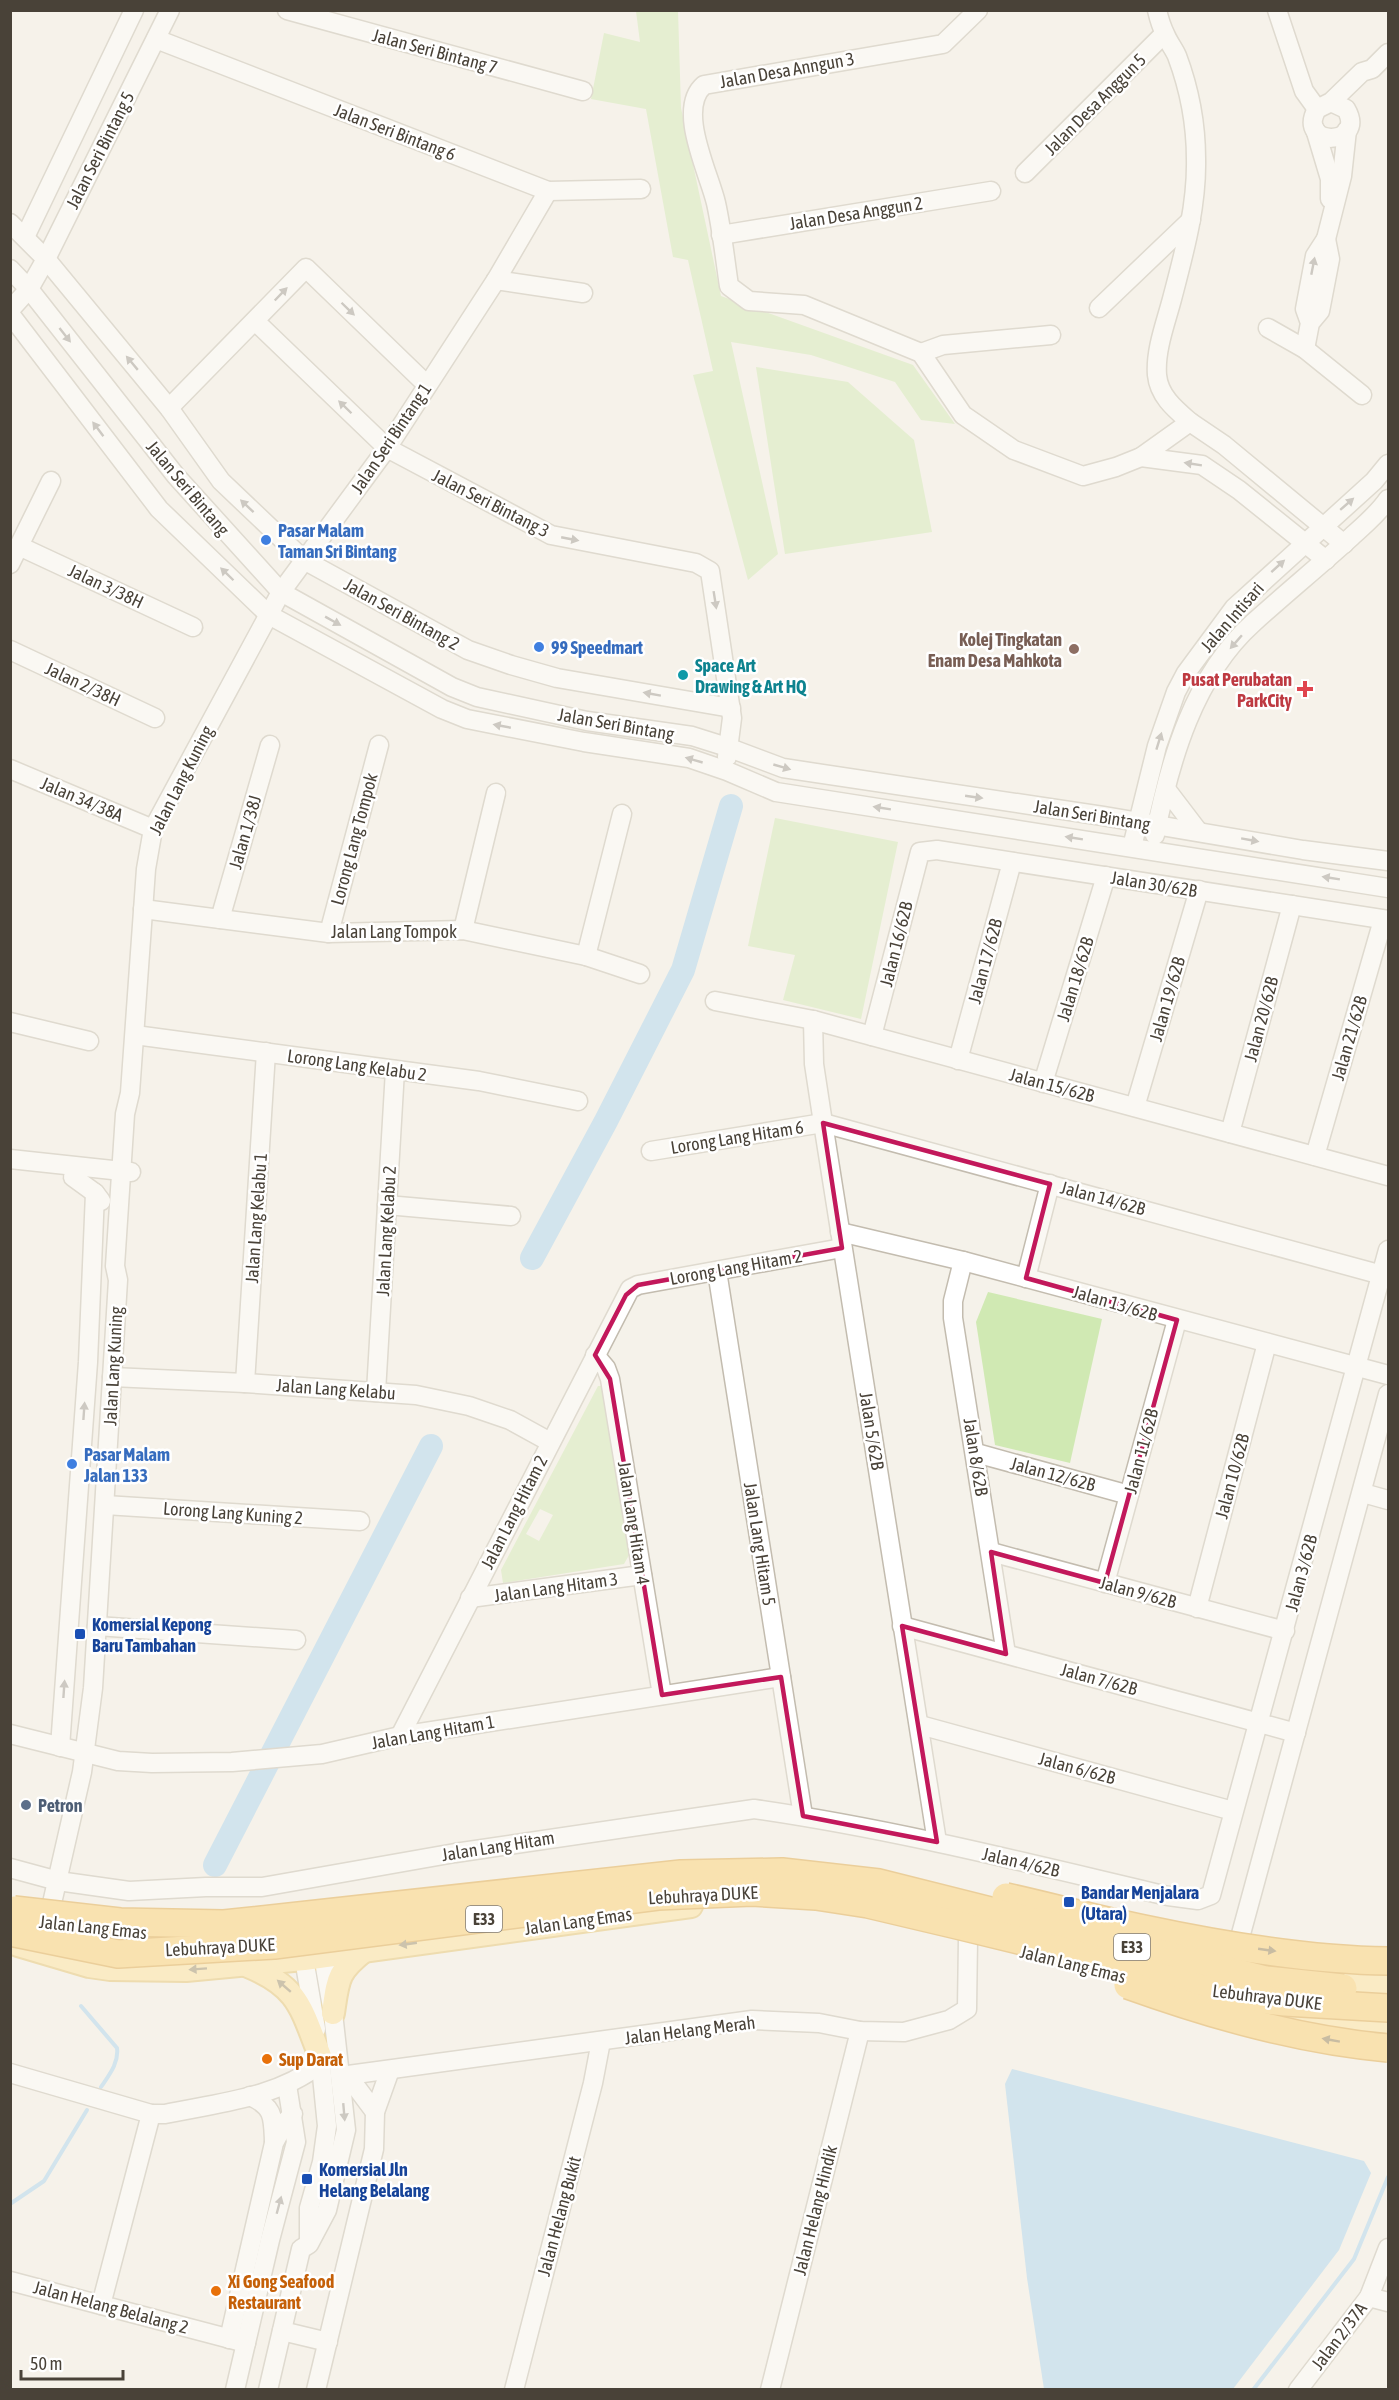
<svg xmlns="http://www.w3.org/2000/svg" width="1399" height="2400" viewBox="0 0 1399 2400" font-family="'Asap Condensed',sans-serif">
  <rect width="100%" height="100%" fill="#f5f2ea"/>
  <g fill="#d0e9b3" fill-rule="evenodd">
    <polygon points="636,11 678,11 681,108 721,296 913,365 955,424 921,420 895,382 811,355 731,342 778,554 748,580 693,375 713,371 688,260 673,257 646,109 591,99 604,33 640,42"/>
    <polygon points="756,367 848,382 914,440 932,532 785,554"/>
    <polygon points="775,818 898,842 861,1019 783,1000 795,955 748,946"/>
    <polygon points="988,1292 1102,1319 1070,1463 995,1445 976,1322"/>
    <path d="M 598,1386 L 603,1386 L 629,1555 L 624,1564 L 503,1583 L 501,1570 ZM 540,1509 L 553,1515 L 539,1541 L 526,1534 Z"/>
  </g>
  <polygon fill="#a7d2f1" points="1012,2069 1364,2161 1371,2173 1339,2250 1233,2389 1044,2389 1027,2278 1005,2084"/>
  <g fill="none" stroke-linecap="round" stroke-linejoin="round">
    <g stroke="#a7d2f1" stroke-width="4">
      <path d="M 81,2006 L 117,2048 C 119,2063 109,2075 101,2087"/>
      <polyline points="10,2204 44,2181 87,2110"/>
      <polyline points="1253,2390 1354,2259 1388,2177"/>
    </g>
    <g stroke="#a7d2f1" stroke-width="24">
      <polyline points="532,1258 606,1121 683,970 731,806"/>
      <polyline points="215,1865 431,1446"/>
    </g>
    <defs>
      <g id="minor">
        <polyline points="287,10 583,91"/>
        <path d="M 978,10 L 943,44 L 704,85 C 676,109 709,173 716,203 C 722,230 725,259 729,286 L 749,301 L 804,305 L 921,353 L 963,415 L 1014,450 L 1083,476 L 1116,467 L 1141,457 L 1190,422 C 1175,409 1159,396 1157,375 C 1155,350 1166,322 1172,299 C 1184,253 1197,207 1196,159 C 1196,125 1189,88 1177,56 C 1174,49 1169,43 1166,36 C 1162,28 1159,19 1157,10"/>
        <polyline points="1277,10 1304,91 1317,109"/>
        <polyline points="156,39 548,191 641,189"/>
        <path d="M 1331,102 L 1346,109 C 1368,147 1295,148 1317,109 L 1331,102 L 1362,72 L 1372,69 L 1388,53"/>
        <polyline points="1315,129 1330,179 1330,199"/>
        <polyline points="1025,173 1164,34"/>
        <polyline points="10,223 46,259 169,408 221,481 304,560 468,650 511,665 557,678 731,708"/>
        <polyline points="721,235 991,191"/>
        <polyline points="25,237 134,10"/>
        <polyline points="1326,239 1342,176 1347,130"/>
        <polyline points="10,269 29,289 176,476 281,592 452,687 477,697 587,721 692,736 727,747 783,768 1103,816 1303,850 1388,861"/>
        <polyline points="496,280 583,293"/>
        <polyline points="1099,308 1191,220"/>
        <polyline points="10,310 29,289 46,259 170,10"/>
        <polyline points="10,314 159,509 269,615 442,709 467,719 584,742 689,758 727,771 776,792 1388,888"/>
        <polyline points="255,321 387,448 551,535 696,563 710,571 732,718 727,757"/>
        <polyline points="1268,328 1305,349 1362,395"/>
        <polyline points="1305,349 1310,323 1320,311 1330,259 1326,239 1315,256 1305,309 1310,323"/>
        <polyline points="921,353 943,345 1051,335"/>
        <polyline points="169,408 306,268 427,385"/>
        <polyline points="1190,422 1224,445 1344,544"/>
        <polyline points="1141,457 1202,465 1239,490 1326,560"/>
        <polyline points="19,546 193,627"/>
        <polyline points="10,564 51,481"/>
        <polyline points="10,650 155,718"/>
        <polyline points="10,769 153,829"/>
        <polyline points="1166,789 1198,831"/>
        <path d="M 1155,835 C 1170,760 1194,676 1253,623 C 1285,594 1318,567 1350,538 C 1363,526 1378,514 1388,499"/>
        <polyline points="1132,847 1157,746 1176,692 1186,673 1234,608 1374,481 1388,464"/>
        <polyline points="143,909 329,933 463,930 586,956 640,974"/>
        <polyline points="220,919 270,745"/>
        <polyline points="463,930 496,793"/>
        <polyline points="329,933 379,745"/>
        <polyline points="586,956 622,814"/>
        <polyline points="715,1001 813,1020 1388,1176"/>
        <polyline points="813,1020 814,1064 823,1123 937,1842"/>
        <polyline points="10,1022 89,1041"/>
        <polyline points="135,1035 479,1081 578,1101"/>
        <polyline points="872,1036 920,852 937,850 1388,920"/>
        <polyline points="958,1060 1012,862"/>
        <polyline points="1043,1083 1106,876"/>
        <polyline points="1135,1107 1199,890"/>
        <polyline points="1230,1133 1292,905"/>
        <polyline points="651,1151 823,1123 1382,1275"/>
        <polyline points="1315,1156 1383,920"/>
        <polyline points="10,1159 131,1172"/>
        <polyline points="73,1177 95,1193 101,1201"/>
        <polyline points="387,1205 511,1216"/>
        <polyline points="840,1232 963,1261 1388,1375"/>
        <polyline points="963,1261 953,1301 953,1318 1006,1654"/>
        <polyline points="717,1271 803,1816"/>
        <polyline points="1026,1278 1050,1184"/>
        <polyline points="595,1355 606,1368 610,1379 662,1695"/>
        <polyline points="112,1377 245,1383 416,1395 469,1406 510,1420 550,1442"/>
        <polyline points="245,1383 266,1052"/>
        <polyline points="376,1392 395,1070"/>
        <polyline points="976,1453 1129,1495"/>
        <polyline points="1363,1493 1388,1500"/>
        <polyline points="105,1505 360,1521"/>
        <polyline points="991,1552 1285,1631"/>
        <polyline points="1105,1583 1177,1320"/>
        <polyline points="470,1598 642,1575"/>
        <polyline points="1197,1608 1267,1343"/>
        <polyline points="97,1626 296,1640"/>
        <polyline points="902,1626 1296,1733"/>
        <polyline points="920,1725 1233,1811"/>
        <polyline points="10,1734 118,1761 152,1763 232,1762 322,1754 400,1736 781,1677"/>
        <polyline points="400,1736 630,1289 638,1285 842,1248"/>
        <polyline points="60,1747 88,1362 95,1193"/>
        <path d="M 10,1868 L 58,1881 L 129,1891 L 206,1887 L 262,1887 L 455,1853 L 754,1809 C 894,1829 1031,1864 1168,1896 L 1198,1900 L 1211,1895 L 1388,1250"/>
        <polyline points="47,1925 82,1772 93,1688 118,1280 115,1266 125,1114 130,1093 146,869 153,829 281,592 387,448 496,280 548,191"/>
        <polyline points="302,1947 316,2029"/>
        <polyline points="1235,1956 1388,1394"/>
        <path d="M 10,2073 L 151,2114 L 165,2114 C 218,2103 277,2098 320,2064"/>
        <polyline points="341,2076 752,2020 819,2023 860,2031 904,2032 949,2020 967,2009 968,1939"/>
        <polyline points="348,2076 375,2112"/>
        <path d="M 250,2096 C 274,2107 273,2117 274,2141"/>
        <polyline points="309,2239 309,2208 322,2162 327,2126 320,2056"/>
        <polyline points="10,2281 246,2343"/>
        <polyline points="1369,2297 1388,2302"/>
        <polyline points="101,2305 151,2114"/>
        <polyline points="282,2331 328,2342"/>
        <polyline points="229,2339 274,2143 286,2121 293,2114"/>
        <polyline points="235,2390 270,2240 296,2142 287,2085"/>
        <polyline points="268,2390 301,2249 309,2244 327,2210 346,2130 333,2013 321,1944"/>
        <polyline points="316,2390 374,2149 375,2112 390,2070"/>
        <polyline points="514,2390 593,2083 601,2041"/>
        <polyline points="770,2390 860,2031"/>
        <polyline points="1298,2390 1369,2297 1388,2248"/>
      </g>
      <g id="major">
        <polyline points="18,1945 89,1966 110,1969 186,1970 304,1959 691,1906"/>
        <path d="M 248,1966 C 299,1987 301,2008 320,2056"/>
        <polyline points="1327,1981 1388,1985"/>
        <polyline points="1251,2011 1277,2016 1388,2022"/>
        <path d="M 333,2013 C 338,1979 337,1972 365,1950"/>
      </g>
    </defs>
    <use href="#minor" stroke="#c3bcaf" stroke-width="21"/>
    <use href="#major" stroke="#e4c069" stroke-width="26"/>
    <use href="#minor" stroke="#fff" stroke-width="18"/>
    <use href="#major" stroke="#fee29a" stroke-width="22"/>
    <defs>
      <g id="highway-bridge">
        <path d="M 1006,1897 C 1052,1907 1097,1920 1144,1929 C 1224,1946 1307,1960 1388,1961"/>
        <polyline points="14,1910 120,1922 224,1924 681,1874 782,1872 879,1883 1266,1980 1343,1988"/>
        <polyline points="10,1932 118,1954 274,1945 658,1896 752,1892 816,1896 868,1904 957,1925 1092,1958 1228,1996 1285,2002 1388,2008"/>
        <path d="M 1128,1985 C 1212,2015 1299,2040 1388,2048"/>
      </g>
    </defs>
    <use href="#highway-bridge" stroke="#dda33b" stroke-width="30" stroke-linecap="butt"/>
    <use href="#highway-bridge" stroke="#fdce6c" stroke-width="27"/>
  </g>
  <defs><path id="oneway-solid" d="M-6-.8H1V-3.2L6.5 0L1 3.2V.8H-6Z" transform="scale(1.5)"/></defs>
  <g fill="#9b9792">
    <use href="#oneway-solid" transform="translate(1313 266) rotate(-79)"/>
    <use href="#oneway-solid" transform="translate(281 294) rotate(-46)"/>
    <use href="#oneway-solid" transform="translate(348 309) rotate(44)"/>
    <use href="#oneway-solid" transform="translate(65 335) rotate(52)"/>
    <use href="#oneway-solid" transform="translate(132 363) rotate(-130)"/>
    <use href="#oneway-solid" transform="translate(345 407) rotate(-136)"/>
    <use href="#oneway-solid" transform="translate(98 429) rotate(-127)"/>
    <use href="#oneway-solid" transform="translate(1193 464) rotate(-171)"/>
    <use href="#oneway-solid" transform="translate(1347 504) rotate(-41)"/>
    <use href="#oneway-solid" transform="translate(247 506) rotate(-137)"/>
    <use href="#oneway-solid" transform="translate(570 539) rotate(11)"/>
    <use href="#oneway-solid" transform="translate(1278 566) rotate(-42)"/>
    <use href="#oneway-solid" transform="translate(227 574) rotate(-136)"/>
    <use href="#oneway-solid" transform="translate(715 600) rotate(81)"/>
    <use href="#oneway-solid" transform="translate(333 621) rotate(29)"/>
    <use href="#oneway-solid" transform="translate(1236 642) rotate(131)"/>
    <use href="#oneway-solid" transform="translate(652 694) rotate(-170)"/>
    <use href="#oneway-solid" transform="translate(502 726) rotate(-169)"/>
    <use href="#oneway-solid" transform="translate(1159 741) rotate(-73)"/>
    <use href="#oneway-solid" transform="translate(694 760) rotate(-164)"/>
    <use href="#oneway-solid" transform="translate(782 767) rotate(16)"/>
    <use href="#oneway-solid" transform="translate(974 797) rotate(8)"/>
    <use href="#oneway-solid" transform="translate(882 808) rotate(-171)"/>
    <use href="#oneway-solid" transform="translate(1074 838) rotate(-171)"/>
    <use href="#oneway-solid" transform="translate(1250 840) rotate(10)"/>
    <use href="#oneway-solid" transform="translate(1331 878) rotate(-171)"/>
    <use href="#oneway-solid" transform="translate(84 1411) rotate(-86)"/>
    <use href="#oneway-solid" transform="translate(64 1689) rotate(-86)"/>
    <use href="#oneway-solid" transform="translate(344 2112) rotate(85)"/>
    <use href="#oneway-solid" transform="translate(279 2205) rotate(-75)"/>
  </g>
  <g fill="#9a8a64">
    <use href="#oneway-solid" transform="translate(408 1944) rotate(172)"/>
    <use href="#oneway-solid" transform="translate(198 1969) rotate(176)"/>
    <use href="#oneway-solid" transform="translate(284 1986) rotate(-139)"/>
  </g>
  <g fill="#917a4d">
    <use href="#oneway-solid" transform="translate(1267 1950) rotate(8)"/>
    <use href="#oneway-solid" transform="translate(1331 2040) rotate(-170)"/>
  </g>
  <path d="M0 0H1399V2400H0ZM 823,1123 L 1050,1184 L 1026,1278 L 1177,1320 L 1105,1583 L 991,1552 L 1006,1654 L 902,1626 L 937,1842 L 803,1816 L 781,1677 L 662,1695 L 610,1379 L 595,1355 L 626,1295 L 638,1285 L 842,1248 Z" fill="#f5f2ea" fill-opacity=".55" fill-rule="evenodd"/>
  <path fill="none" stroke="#c2185b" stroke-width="4.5" stroke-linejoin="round" d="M 823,1123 L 1050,1184 L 1026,1278 L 1177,1320 L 1105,1583 L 991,1552 L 1006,1654 L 902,1626 L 937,1842 L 803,1816 L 781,1677 L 662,1695 L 610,1379 L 595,1355 L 626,1295 L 638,1285 L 842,1248 Z"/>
  <g fill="#3f7fe0" stroke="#fff" stroke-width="2">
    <circle cx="266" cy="540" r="6"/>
    <circle cx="539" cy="647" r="6"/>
    <circle cx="72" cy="1464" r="6"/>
  </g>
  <circle fill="#8d6e63" stroke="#fff" stroke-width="2" cx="1074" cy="649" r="6"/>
  <circle fill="#0f9aa8" stroke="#fff" stroke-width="2" cx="683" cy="675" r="6"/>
  <path fill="#e0444e" stroke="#fff" stroke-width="2" d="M1302 680h6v6h6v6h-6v6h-6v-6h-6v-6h6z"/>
  <g fill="#1a4fb4" stroke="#fff" stroke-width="2">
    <rect x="74" y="1628" width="12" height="12" rx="3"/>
    <rect x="1063" y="1896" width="12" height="12" rx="3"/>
    <rect x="301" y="2173" width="12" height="12" rx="3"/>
  </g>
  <circle fill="#5c6f8a" stroke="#fff" stroke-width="2" cx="26" cy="1805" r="6"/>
  <g fill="#e8710a" stroke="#fff" stroke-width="2">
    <circle cx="267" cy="2059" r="6"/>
    <circle cx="216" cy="2291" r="6"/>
  </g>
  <g text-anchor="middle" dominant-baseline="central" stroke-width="5" stroke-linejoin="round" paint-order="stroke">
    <g fill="#fff" stroke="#807b74" stroke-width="1.5">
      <rect x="466" y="1906" width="36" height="26" rx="4.5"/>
      <rect x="1114" y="1934" width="36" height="26" rx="4.5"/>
    </g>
    <g font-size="16" font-weight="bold" fill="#494238">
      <text x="484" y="1919">E33</text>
      <text x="1132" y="1947">E33</text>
    </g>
    <g font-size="18" fill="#494238" stroke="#fff">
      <text transform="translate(435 51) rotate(15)">Jalan Seri Bintang 7</text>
      <text transform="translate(787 70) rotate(-10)">Jalan Desa Anngun 3</text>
      <text transform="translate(1095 104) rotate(-45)">Jalan Desa Anggun 5</text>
      <text transform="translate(395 132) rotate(21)">Jalan Seri Bintang 6</text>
      <text transform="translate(100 150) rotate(-63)">Jalan Seri Bintang 5</text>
      <text transform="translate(856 213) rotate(-9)">Jalan Desa Anggun 2</text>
      <text transform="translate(391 438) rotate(-56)">Jalan Seri Bintang 1</text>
      <text transform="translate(188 488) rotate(50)">Jalan Seri Bintang</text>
      <text transform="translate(491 503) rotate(27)">Jalan Seri Bintang 3</text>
      <text transform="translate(106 586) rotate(25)">Jalan 3/38H</text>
      <text transform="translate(402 614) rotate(29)">Jalan Seri Bintang 2</text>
      <text transform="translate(1232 617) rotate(-49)">Jalan Intisari</text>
      <text transform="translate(83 684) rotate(25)">Jalan 2/38H</text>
      <text transform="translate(616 724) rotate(10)">Jalan Seri Bintang</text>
      <text transform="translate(181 780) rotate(-63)">Jalan Lang Kuning</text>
      <text transform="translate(82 799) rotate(23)">Jalan 34/38A</text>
      <text transform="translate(1092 815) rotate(9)">Jalan Seri Bintang</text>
      <text transform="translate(245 832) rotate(-74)">Jalan 1/38J</text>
      <text transform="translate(354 839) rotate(-75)">Lorong Lang Tompok</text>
      <text transform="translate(1154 884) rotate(9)">Jalan 30/62B</text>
      <text x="394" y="931">Jalan Lang Tompok</text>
      <text transform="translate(896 944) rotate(-76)">Jalan 16/62B</text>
      <text transform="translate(985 961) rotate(-75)">Jalan 17/62B</text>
      <text transform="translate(1075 979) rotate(-73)">Jalan 18/62B</text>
      <text transform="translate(1167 999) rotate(-74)">Jalan 19/62B</text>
      <text transform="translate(1261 1019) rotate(-75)">Jalan 20/62B</text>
      <text transform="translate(1349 1038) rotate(-74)">Jalan 21/62B</text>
      <text transform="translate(357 1065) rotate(8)">Lorong Lang Kelabu 2</text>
      <text transform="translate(1052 1085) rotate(15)">Jalan 15/62B</text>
      <text transform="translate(737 1137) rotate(-9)">Lorong Lang Hitam 6</text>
      <text transform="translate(1103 1198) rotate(15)">Jalan 14/62B</text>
      <text transform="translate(256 1218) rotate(-86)">Jalan Lang Kelabu 1</text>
      <text transform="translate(386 1231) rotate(-87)">Jalan Lang Kelabu 2</text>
      <text transform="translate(736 1267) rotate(-10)">Lorong Lang Hitam 2</text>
      <text transform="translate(1115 1303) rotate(16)">Jalan 13/62B</text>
      <text transform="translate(113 1366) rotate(-87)">Jalan Lang Kuning</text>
      <text transform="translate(336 1389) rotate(4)">Jalan Lang Kelabu</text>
      <text transform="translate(872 1431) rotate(81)">Jalan 5/62B</text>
      <text transform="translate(1141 1451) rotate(-75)">Jalan 11/62B</text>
      <text transform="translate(976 1457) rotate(81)">Jalan 8/62B</text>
      <text transform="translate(1053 1474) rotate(15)">Jalan 12/62B</text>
      <text transform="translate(1232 1476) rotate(-75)">Jalan 10/62B</text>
      <text transform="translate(514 1512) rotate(-63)">Jalan Lang Hitam 2</text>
      <text transform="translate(233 1513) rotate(4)">Lorong Lang Kuning 2</text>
      <text transform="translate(634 1523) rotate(81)">Jalan Lang Hitam 4</text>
      <text transform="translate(760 1544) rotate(81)">Jalan Lang Hitam 5</text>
      <text transform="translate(1301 1573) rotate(-75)">Jalan 3/62B</text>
      <text transform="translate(556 1587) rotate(-8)">Jalan Lang Hitam 3</text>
      <text transform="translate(1138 1592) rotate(15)">Jalan 9/62B</text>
      <text transform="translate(1099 1679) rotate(15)">Jalan 7/62B</text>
      <text transform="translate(433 1732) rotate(-10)">Jalan Lang Hitam 1</text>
      <text transform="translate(1077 1768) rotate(15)">Jalan 6/62B</text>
      <text transform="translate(498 1846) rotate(-9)">Jalan Lang Hitam</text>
      <text transform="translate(1021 1862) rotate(13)">Jalan 4/62B</text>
      <text transform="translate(703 1895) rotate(-3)">Lebuhraya DUKE</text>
      <text transform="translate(578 1921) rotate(-8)">Jalan Lang Emas</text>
      <text transform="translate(93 1927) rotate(6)">Jalan Lang Emas</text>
      <text transform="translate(220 1947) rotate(-3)">Lebuhraya DUKE</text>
      <text transform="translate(1073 1964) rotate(14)">Jalan Lang Emas</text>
      <text transform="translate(1267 1997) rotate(7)">Lebuhraya DUKE</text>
      <text transform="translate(690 2030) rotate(-7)">Jalan Helang Merah</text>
      <text transform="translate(815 2210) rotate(-76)">Jalan Helang Hindik</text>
      <text transform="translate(559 2216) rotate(-75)">Jalan Helang Bukit</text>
      <text transform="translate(111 2307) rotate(15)">Jalan Helang Belalang 2</text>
      <text transform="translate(1339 2336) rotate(-53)">Jalan 2/37A</text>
    </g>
    <g font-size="18" font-weight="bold" fill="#366cbe" stroke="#fff" text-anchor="start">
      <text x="278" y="530">Pasar Malam<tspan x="278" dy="21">Taman Sri Bintang</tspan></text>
      <text x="551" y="647">99 Speedmart</text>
      <text x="84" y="1454">Pasar Malam<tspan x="84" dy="21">Jalan 133</tspan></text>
    </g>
    <g font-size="18" font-weight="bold" fill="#785e54" stroke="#fff" text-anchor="end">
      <text x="1062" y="639">Kolej Tingkatan<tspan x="1062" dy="21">Enam Desa Mahkota</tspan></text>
    </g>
    <g font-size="18" font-weight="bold" fill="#0d838f" stroke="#fff" text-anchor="start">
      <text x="695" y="665">Space Art<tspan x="695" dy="21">Drawing &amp; Art HQ</tspan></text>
    </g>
    <g font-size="18" font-weight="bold" fill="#be3a42" stroke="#fff" text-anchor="end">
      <text x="1292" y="679">Pusat Perubatan<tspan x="1292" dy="21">ParkCity</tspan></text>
    </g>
    <g font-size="18" font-weight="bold" fill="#164399" stroke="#fff" text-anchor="start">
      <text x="92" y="1624">Komersial Kepong<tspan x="92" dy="21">Baru Tambahan</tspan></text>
      <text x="1081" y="1892">Bandar Menjalara<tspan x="1081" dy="21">(Utara)</tspan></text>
      <text x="319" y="2169">Komersial Jln<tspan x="319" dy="21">Helang Belalang</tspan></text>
    </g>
    <g font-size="18" font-weight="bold" fill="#4e5e75" stroke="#fff" text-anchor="start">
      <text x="38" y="1805">Petron</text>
    </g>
    <g font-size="18" font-weight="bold" fill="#c56008" stroke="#fff" text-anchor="start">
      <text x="279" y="2059">Sup Darat</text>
      <text x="228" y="2281">Xi Gong Seafood<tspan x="228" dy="21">Restaurant</tspan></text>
    </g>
  </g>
  <rect width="1399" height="2400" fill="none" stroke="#494238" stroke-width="24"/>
  <path d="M21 2370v9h102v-9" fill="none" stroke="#494238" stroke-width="3"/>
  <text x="30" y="2370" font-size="18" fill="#494238" stroke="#ffffff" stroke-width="4.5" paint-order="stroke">50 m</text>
</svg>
